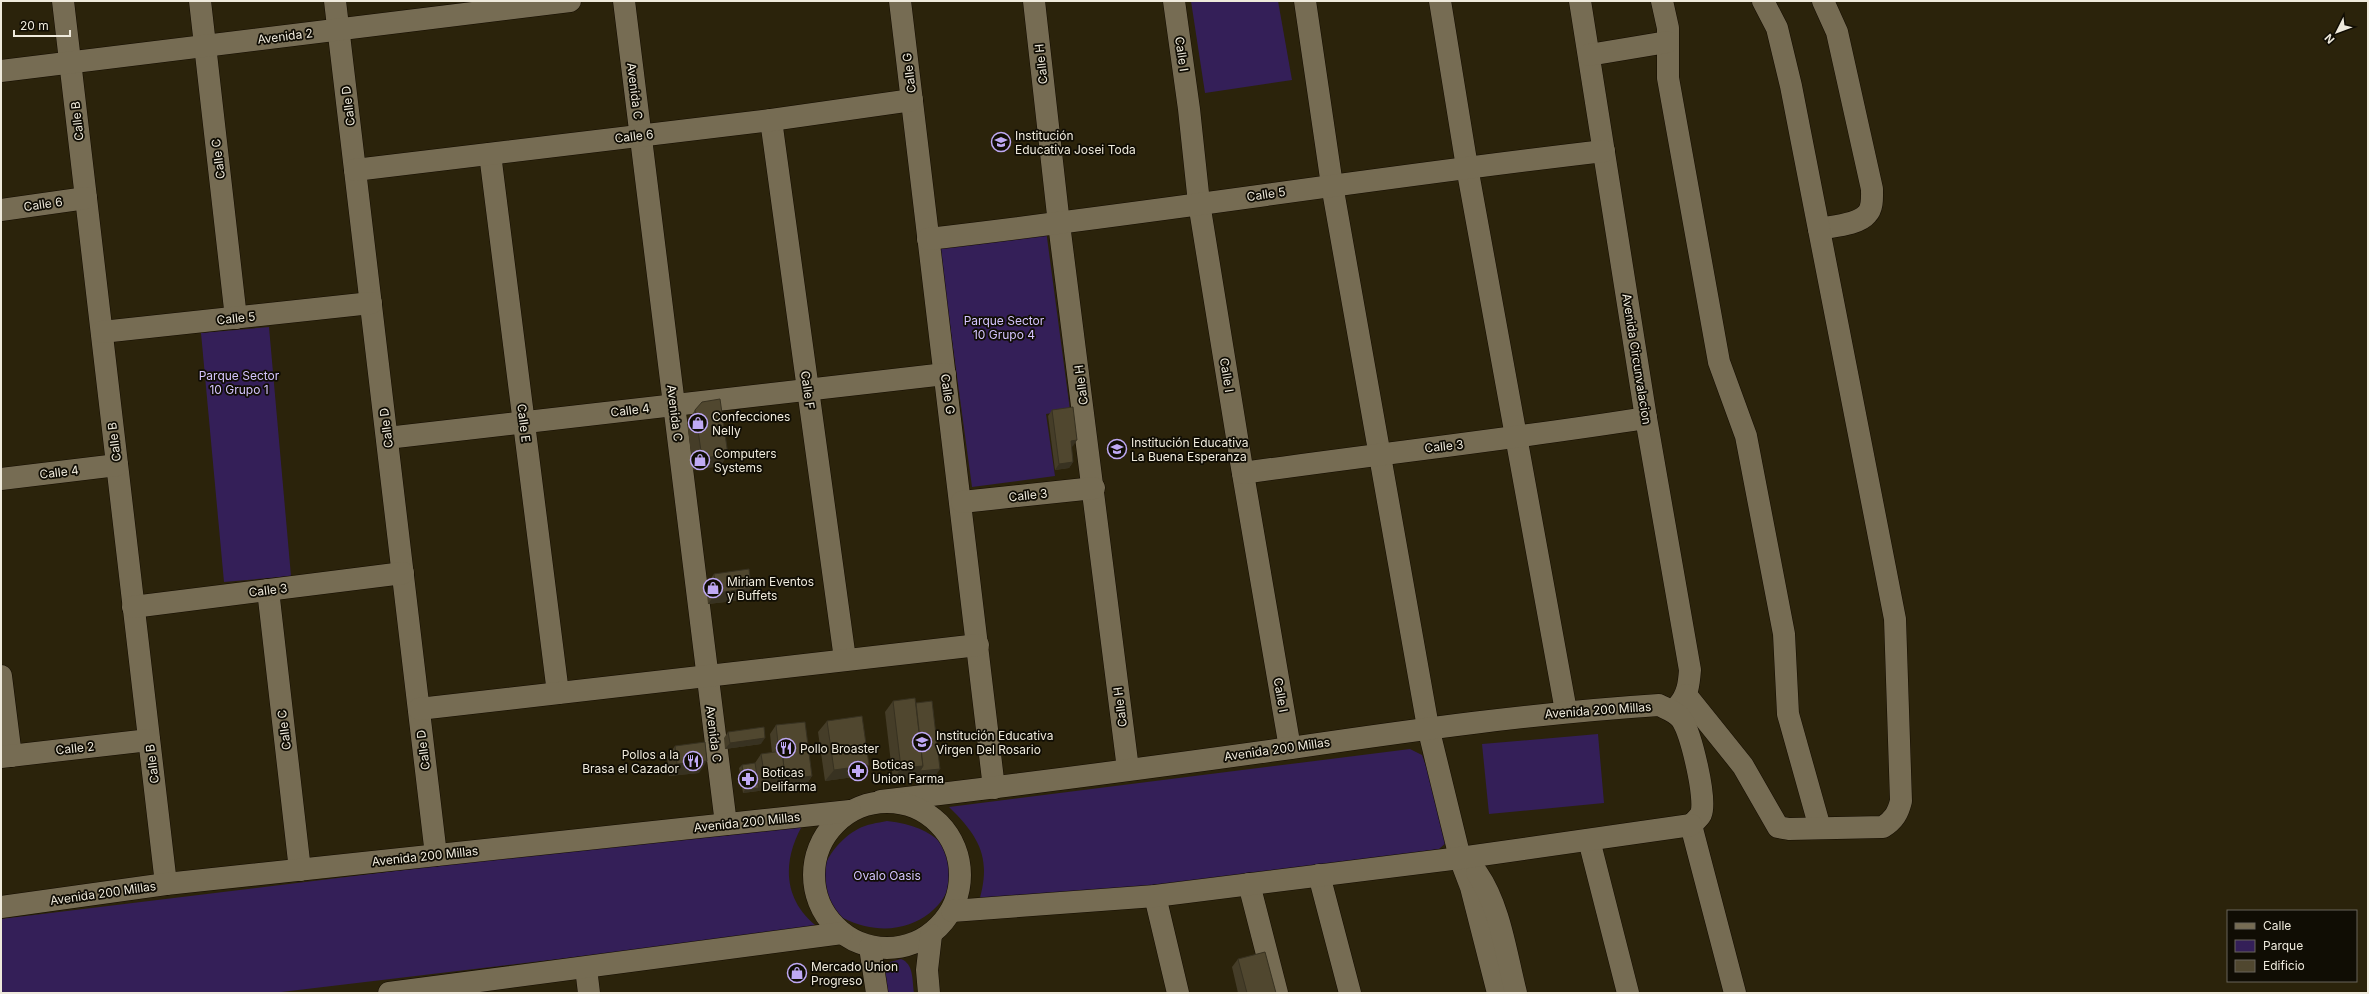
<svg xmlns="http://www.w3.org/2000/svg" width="2369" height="994" viewBox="0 0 2369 994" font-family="Inter,sans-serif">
  <rect width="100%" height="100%" fill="#2b230b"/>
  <g fill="#341f58">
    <polygon points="1191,1 1278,1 1292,80 1205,93"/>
    <polygon points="1046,230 1070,410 1046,414 1055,476 972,487 939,244"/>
    <polygon points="269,327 291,576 224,582 201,333"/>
    <polygon points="1598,734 1604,803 1489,814 1482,744"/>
    <path d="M 1410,749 L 1422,755 L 1449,830 L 1447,842 L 1439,849 L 1335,864 L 977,908 C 992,862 983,840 949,807 Z"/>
    <path d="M 805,821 C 782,858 781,900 819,928 L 273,993 L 1,993 L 1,919 Z"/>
    <path d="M 887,821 C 1009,834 939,966 843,918 C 801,896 826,846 858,829 C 867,824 877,823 887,821 Z"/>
    <path d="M 901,959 C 914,964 912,980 914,993 L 885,993 L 882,971 L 890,962 Z"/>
  </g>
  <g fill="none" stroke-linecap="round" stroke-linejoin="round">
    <defs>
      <g id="minor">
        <polyline points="63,1 166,884"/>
        <polyline points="200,1 236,318"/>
        <polyline points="335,1 436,855"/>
        <polyline points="624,1 726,824"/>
        <path d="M 900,1 C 932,263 964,525 994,788"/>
        <polyline points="1034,1 1059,224 1128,769"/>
        <polyline points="1174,1 1189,109 1199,203 1241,462 1290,748"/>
        <polyline points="1305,1 1332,185 1428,727 1460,858 1471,887 1498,993"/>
        <polyline points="1440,1 1467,167 1566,711"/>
        <path d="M 1580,1 L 1646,418 L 1690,670 C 1689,683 1688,695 1678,706"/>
        <polyline points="1662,1 1668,28 1668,78 1719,362 1746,436 1784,634 1788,714 1820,828"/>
        <polyline points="1589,55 1667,42"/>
        <polyline points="1,71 570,1"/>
        <polyline points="771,120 845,659"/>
        <polyline points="490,154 558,693"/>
        <polyline points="355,170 771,120 912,100"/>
        <polyline points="1,210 86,198"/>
        <path d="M 1819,229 C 1833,226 1858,225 1867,214 C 1873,208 1872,197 1872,189 L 1837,32 L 1823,1"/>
        <path d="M 928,239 C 1154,213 1378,177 1604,151"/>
        <polyline points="102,332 371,303"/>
        <polyline points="387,438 945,374"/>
        <path d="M 1243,473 C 1377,454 1512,439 1646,418"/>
        <polyline points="1,479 117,465"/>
        <polyline points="962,502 1094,488"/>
        <polyline points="268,590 300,870"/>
        <polyline points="133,607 403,573"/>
        <polyline points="1,676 11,756"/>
        <path d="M 1686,695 L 1743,766 L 1778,827 L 1789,829 L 1883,827 C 1894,820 1898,813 1901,801 L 1895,619 L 1791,86 L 1777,28 L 1763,1"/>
        <polyline points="419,709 978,645"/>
        <polyline points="1,757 149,740"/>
        <path d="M 881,801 C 1018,785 1155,767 1291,748 C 1414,730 1535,713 1659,705 C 1667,709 1677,712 1682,720 C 1691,734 1707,799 1701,814 C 1699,818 1694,822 1691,825"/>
        <circle cx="887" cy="875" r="73"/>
        <polyline points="1691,825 1735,993"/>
        <polyline points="1589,840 1628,993"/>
        <path d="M 1477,873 C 1500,906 1506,954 1516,993"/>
        <polyline points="1319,875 1350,993"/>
        <polyline points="1249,884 1277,993"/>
        <polyline points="1155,896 1178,993"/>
        <polyline points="1,907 166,884 850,811"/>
        <polyline points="952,911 1155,896 1460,858 1691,825"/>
        <polyline points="870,947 877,993"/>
        <polyline points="586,968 589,993"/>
        <polyline points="389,993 842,933"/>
        <polyline points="929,993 927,970 931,935"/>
      </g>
    </defs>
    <use href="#minor" stroke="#140c00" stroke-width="23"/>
    <use href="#minor" stroke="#766c53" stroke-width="22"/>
  </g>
  <g fill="#453d28">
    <polygon points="695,410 728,455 720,466 693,470 687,422"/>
    <polygon points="1052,410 1073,446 1071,447 1073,462 1069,468 1055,470 1048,416"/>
    <polygon points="714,574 743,600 708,604 706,585"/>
    <polygon points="893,701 916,703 936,775 893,780 885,712"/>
    <polygon points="827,721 869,765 861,776 825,781 818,732"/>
    <polygon points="776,725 812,776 806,785 743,793 739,768 742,765 755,763 761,754 772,753 770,734"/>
    <polygon points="728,732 761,744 725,749 724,738"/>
    <polygon points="675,746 699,773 669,776 667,757"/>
    <polygon points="1238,959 1276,993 1238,993 1232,967"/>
  </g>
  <g fill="#383221">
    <polygon points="1077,440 1073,446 1066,447 1071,441"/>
    <polygon points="728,455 720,466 693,470 702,458"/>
    <polygon points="1073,462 1069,468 1055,470 1059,464"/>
    <polygon points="751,588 743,600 708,604 716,593"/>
    <polygon points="765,738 761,744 725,749 730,743"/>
    <polygon points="707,761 699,773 669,776 677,764"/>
    <polygon points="869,765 861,776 825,781 834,770"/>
    <polygon points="923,766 940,769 936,775 893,780 901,768"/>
    <polygon points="812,776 806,785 743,793 745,790 759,788 765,779 785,777"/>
  </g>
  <g fill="#50472f" stroke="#383221">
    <polygon points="720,399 728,455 702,458 695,410 702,402"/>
    <polygon points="1073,407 1077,440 1071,441 1073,462 1059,464 1052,410"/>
    <polygon points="749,569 751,588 716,593 714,574"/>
    <polygon points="915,698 923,766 901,768 893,701"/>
    <polygon points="932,701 940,769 920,771 923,766 916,703"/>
    <polygon points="862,716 869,765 834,770 827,721"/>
    <polygon points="805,722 812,776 783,780 785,777 782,751 779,752 776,725"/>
    <polygon points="764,727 765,738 730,743 728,732"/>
    <polygon points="705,742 707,761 677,764 675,746"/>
    <polygon points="782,751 785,777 765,779 761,754"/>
    <polygon points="755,763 759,788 745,790 742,765"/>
    <polygon points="1265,952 1276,993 1247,993 1238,959"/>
  </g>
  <defs>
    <symbol id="school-ring" viewBox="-11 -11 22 22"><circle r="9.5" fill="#100d04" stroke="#bfa9f4" stroke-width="1.5"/><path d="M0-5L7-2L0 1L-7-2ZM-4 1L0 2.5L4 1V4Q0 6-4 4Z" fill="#bfa9f4"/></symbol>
    <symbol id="shop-ring" viewBox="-11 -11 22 22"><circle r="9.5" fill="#100d04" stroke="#bfa9f4" stroke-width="1.5"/><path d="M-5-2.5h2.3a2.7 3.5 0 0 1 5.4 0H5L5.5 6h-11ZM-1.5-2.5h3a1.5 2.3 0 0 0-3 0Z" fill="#bfa9f4"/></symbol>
    <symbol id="restaurant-ring" viewBox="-11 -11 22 22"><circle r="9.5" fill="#100d04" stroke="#bfa9f4" stroke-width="1.5"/><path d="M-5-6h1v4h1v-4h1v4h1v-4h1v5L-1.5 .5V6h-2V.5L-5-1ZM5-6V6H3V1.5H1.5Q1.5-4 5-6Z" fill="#bfa9f4"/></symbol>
    <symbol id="pharmacy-ring" viewBox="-11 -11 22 22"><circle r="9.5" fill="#100d04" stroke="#bfa9f4" stroke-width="1.5"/><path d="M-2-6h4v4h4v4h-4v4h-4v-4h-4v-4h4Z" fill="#bfa9f4"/></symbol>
  </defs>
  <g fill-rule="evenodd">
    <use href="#school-ring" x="990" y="131" width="22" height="22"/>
    <use href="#shop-ring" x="687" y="412" width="22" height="22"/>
    <use href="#school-ring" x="1106" y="438" width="22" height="22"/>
    <use href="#shop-ring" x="689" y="449" width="22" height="22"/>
    <use href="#shop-ring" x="702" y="577" width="22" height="22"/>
    <use href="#school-ring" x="911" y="731" width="22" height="22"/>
    <use href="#restaurant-ring" x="775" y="737" width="22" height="22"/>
    <use href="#restaurant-ring" x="682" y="750" width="22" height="22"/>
    <use href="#pharmacy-ring" x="847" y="760" width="22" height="22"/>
    <use href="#pharmacy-ring" x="737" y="768" width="22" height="22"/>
    <use href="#shop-ring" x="786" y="962" width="22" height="22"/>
  </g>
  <g text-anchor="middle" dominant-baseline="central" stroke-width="3.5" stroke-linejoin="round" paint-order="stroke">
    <g font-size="12" fill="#efeadc" stroke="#100d04">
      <text transform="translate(285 36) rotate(-7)">Avenida 2</text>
      <text transform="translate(1182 54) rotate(82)">Calle I</text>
      <text transform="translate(1041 64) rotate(-96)">Calle H</text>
      <text transform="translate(909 73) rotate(-97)">Calle G</text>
      <text transform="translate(635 91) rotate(83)">Avenida C</text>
      <text transform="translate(348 106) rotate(-97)">Calle D</text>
      <text transform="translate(77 121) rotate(-96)">Calle B</text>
      <text transform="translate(634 136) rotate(-7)">Calle 6</text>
      <text transform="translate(218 159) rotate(-97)">Calle C</text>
      <text transform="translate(1266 194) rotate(-8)">Calle 5</text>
      <text transform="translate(43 204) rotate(-8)">Calle 6</text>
      <text transform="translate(236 318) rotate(-6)">Calle 5</text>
      <text transform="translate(1637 359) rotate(81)">Avenida Circunvalacion</text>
      <text transform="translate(1227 375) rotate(81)">Calle I</text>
      <text transform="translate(1081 385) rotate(-97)">Calle H</text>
      <text transform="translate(808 390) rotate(82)">Calle F</text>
      <text transform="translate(948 394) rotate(82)">Calle G</text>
      <text transform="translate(630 410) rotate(-7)">Calle 4</text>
      <text transform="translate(675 413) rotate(83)">Avenida C</text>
      <text transform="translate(524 423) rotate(83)">Calle E</text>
      <text transform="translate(386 428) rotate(-97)">Calle D</text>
      <text transform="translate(114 442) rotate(-97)">Calle B</text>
      <text transform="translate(1444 446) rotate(-6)">Calle 3</text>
      <text transform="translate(59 472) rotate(-7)">Calle 4</text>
      <text transform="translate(1028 495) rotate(-6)">Calle 3</text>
      <text transform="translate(268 590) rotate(-7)">Calle 3</text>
      <text transform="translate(1281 695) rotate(80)">Calle I</text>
      <text transform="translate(1120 707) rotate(-97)">Calle H</text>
      <text transform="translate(1598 710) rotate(-4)">Avenida 200 Millas</text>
      <text transform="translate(284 730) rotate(-97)">Calle C</text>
      <text transform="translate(714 734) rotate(83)">Avenida C</text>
      <text transform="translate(75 748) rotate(-6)">Calle 2</text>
      <text transform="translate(1277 749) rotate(-8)">Avenida 200 Millas</text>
      <text transform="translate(423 750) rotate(-97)">Calle D</text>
      <text transform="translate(152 764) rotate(-97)">Calle B</text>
      <text transform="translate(747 822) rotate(-6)">Avenida 200 Millas</text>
      <text transform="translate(425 856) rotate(-6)">Avenida 200 Millas</text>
      <text transform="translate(103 893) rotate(-8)">Avenida 200 Millas</text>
    </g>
    <g font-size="12" fill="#efeadc" stroke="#100d04" text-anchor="start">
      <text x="1015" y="135">Institución<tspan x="1015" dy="14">Educativa Josei Toda</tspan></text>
      <text x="712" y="416">Confecciones<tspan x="712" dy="14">Nelly</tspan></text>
      <text x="1131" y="442">Institución Educativa<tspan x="1131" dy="14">La Buena Esperanza</tspan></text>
      <text x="714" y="453">Computers<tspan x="714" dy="14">Systems</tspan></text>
      <text x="727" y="581">Miriam Eventos<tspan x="727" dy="14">y Buffets</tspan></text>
      <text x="936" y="735">Institución Educativa<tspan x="936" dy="14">Virgen Del Rosario</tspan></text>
      <text x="800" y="748">Pollo Broaster</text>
      <text x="679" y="754" text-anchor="end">Pollos a la<tspan x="679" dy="14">Brasa el Cazador</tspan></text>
      <text x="872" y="764">Boticas<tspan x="872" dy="14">Union Farma</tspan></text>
      <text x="762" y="772">Boticas<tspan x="762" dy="14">Delifarma</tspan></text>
      <text x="811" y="966">Mercado Union<tspan x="811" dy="14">Progreso</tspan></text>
    </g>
    <g font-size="12" fill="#d4c4fe" stroke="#100d04">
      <text x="1004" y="320">Parque Sector<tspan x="1004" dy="14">10 Grupo 4</tspan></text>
      <text x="239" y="375">Parque Sector<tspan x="239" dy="14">10 Grupo 1</tspan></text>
      <text x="887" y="875">Ovalo Oasis</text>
    </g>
  </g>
  <rect width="2369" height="994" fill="none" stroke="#efeadc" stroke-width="4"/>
  <rect x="2227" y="910" width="130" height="72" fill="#100d04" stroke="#69655a"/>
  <rect x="2235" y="923" width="20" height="6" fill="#766c53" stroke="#69655a"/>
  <text x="2263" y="930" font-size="12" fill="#efeadc">Calle</text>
  <rect x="2235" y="940" width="20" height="12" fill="#341f58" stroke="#69655a"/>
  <text x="2263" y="950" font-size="12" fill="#efeadc">Parque</text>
  <rect x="2235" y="960" width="20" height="12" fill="#50472f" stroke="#69655a"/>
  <text x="2263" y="970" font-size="12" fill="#efeadc">Edificio</text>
  <g transform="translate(2337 32) rotate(228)" stroke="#100d04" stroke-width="3" paint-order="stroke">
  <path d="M0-3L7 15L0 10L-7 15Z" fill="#efeadc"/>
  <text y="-6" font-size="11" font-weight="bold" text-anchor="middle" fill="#efeadc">N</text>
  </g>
  <path d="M14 30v6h56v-6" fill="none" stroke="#efeadc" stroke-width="2"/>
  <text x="20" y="30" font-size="12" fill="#efeadc" stroke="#100d04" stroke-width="3" paint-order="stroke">20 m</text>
</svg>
